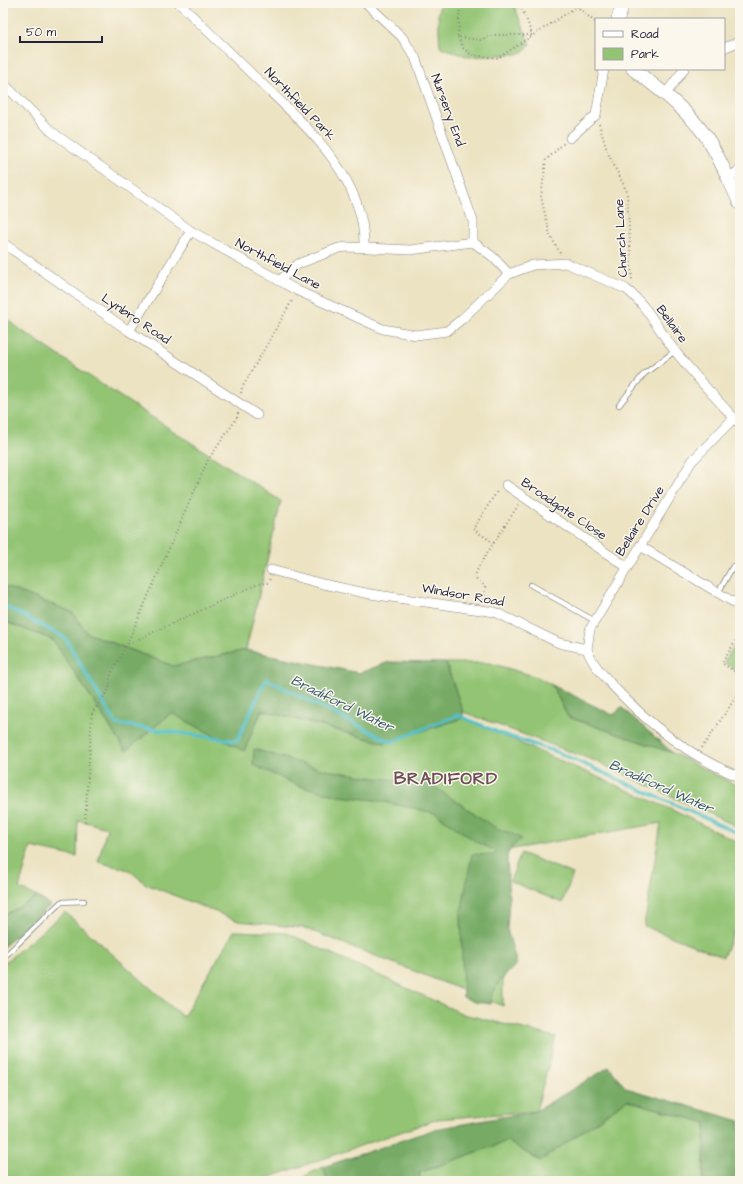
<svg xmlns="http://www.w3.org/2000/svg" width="743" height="1184" viewBox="0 0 743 1184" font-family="'Architects Daughter',sans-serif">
  <rect width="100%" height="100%" fill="#fbf7ec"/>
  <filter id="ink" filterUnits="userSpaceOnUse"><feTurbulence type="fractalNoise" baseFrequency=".025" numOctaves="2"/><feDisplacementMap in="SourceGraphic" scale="8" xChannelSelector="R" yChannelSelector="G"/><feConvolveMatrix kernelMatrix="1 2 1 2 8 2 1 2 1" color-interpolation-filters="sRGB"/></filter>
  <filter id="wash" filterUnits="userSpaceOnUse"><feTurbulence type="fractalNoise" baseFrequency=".012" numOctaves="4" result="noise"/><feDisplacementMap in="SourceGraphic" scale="16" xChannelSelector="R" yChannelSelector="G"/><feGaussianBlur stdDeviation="0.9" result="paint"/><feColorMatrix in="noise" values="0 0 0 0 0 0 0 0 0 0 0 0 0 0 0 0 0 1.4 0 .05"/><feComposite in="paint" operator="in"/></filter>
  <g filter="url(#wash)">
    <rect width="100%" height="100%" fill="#ece3c2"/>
    <g fill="#93c473" stroke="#5a7357">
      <polygon points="440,3 513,3 530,44 525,51 517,54 469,57 440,47 438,15"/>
      <polygon points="3,315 21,330 107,388 281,501 246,650 173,666 87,633 72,612 3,586"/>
      <polygon points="3,621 53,640 126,751 171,713 244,751 262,710 384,743 463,718 666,807 740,843 740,933 734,931 723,957 644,926 661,823 502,851 503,1006 304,928 238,921 146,884 129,870 98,862 107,828 78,820 77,857 31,847 19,888 37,897 3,916"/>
      <polygon points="740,637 740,673 724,662"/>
      <polygon points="446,663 490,663 537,677 552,685 568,717 673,753 740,787 740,828 595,761 463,712"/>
      <polygon points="521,853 573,874 562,903 510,881"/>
      <polygon points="65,912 183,1017 234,931 287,933 463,1014 556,1037 536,1111 438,1119 259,1181 3,1181 3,964"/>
      <polygon points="627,1100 706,1123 703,1181 421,1181 419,1173 507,1141 540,1161"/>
      <polygon points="323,1167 328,1181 295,1181"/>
    </g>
    <g fill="#76aa65" stroke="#4c6650">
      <polygon points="3,586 72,612 87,633 173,666 246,650 359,673 389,662 446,663 463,712 463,718 384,743 262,710 244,751 171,713 126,751 53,640 3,621"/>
      <polygon points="552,685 613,715 621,707 673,753 568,717"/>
      <path d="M 254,749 L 321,769 L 376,778 L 429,783 L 493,826 C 504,832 512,832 521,839 L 512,847 L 507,855 L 509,901 L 507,929 L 517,964 L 500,981 L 492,993 L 491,1004 L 474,1002 L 463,997 L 461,913 L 472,854 L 493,855 L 497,852 L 475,841 L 435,813 L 374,800 L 339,796 L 299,786 L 253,765 Z"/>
      <polygon points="37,897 51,905 3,947 3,916"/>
      <polygon points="609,1067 626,1088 740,1121 740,1158 737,1181 703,1181 706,1123 627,1100 540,1161 507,1141 419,1173 421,1181 328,1181 323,1167 435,1129 536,1111"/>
    </g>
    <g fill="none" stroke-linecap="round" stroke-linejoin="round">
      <polyline stroke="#52c0c9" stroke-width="3.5" points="3,605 65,638 116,724 237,741 266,679 391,742 458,715 502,734 557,752 740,834"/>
    </g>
  </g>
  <g filter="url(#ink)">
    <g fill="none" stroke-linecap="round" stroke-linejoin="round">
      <defs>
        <g id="lane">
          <polyline points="619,405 644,374 675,351"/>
          <polyline points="531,585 595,621"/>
          <polyline points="718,593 733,566 740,565"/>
          <polyline points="3,958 61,902 84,901"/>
        </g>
        <g id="street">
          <path d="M 179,3 C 205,28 231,54 257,79 C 303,123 366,177 364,247"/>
          <polyline points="366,3 402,37 415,57 473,221 473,242"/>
          <polyline points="724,48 740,41"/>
          <path d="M 3,83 L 52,132 L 191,231 L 298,291 L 383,329 L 416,335 L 447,331 L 462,319 L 509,274 L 533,265 L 566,263 L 626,289 C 647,305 659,331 675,351 C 695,376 718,401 740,424"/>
          <polyline points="665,95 684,69"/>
          <polyline points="570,138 596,115 604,69"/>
          <polyline points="728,178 740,170"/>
          <polyline points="3,243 129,331 257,415"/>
          <polyline points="279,281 298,264 339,248 348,247 410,250 473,242 493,257 509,274"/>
          <polyline points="129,331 191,231"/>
          <polyline points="506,485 627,567"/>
          <polyline points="640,546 740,606"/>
          <path d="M 271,570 L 323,584 L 370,594 L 495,612 L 559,643 L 587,649 C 591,663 602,673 611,684 C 647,723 690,757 740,777"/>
          <polyline points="587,649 590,629 692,461 734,418"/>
        </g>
        <g id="secondary">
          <polyline points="618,19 623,3"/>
          <path d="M 633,69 C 658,88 686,109 705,135 C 719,155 729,181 740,203"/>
        </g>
      </defs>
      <use href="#lane" stroke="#87827e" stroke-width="6"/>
      <use href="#street" stroke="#87827e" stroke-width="10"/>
      <use href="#secondary" stroke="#87827e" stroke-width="14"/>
      <g stroke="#87827e" stroke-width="2" stroke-dasharray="1 3" stroke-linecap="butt">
        <polyline points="460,3 458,37 481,40 494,35 532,35 525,15 516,3"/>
        <polyline points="475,3 518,6"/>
        <polyline points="573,3 596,23"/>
        <polyline points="458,37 463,48 472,55 498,58 578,6"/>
        <polyline points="599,124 607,151 627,192 632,281"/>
        <polyline points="560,253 550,235 541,197 546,160 564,143"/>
        <polyline points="241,393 242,388 293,299"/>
        <polyline points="494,543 473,529 498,490"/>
        <polyline points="484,600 485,586 474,578 480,564 519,504"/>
        <polyline points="740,634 722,663 740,675"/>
        <polyline points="128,644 258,584 267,583 270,579"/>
        <polyline points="702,748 740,691"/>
        <polyline points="85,822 92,713 109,689 110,676 127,644 208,460 237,418 238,413"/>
      </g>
      <use href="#lane" stroke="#fff" stroke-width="4.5"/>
      <use href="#street" stroke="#fff" stroke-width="9"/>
      <use href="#secondary" stroke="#fff" stroke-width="13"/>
    </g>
  </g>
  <g text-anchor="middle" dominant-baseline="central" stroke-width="3" stroke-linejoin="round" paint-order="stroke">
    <g font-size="13" fill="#22223b" stroke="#fbf7ec">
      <text transform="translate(300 104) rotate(46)">Northfield Park</text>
      <text transform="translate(448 110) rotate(70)">Nursery End</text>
      <text transform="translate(621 238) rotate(-93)">Church Lane</text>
      <text transform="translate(278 264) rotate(28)">Northfield Lane</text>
      <text transform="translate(136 319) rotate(34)">Lynbro Road</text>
      <text transform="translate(672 324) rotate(54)">Bellaire</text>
      <text transform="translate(564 509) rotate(34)">Broadgate Close</text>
      <text transform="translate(640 521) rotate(-58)">Bellaire Drive</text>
      <text transform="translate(463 595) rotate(10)">Windsor Road</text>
    </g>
    <g font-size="14" font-style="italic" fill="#33596d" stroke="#fbf7ec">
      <text transform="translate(342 704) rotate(26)">Bradiford Water</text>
      <text transform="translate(661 787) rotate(24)">Bradiford Water</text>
    </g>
    <g font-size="17" font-weight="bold" letter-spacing="1" fill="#6c4f57" stroke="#fbf7ec">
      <text x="446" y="779">BRADIFORD</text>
    </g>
  </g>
  <rect width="743" height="1184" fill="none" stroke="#fbf7ec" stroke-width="16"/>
  <rect x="595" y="18" width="130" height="52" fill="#fbf7ec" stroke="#a4a2a5"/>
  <rect x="603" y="31" width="20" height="6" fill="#ffffff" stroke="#a4a2a5"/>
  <text x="631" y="38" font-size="12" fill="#22223b">Road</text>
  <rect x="603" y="48" width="20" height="12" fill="#93c473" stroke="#a4a2a5"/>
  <text x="631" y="58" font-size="12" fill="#22223b">Park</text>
  <path d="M20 36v6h82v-6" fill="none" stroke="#22223b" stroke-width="2"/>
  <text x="26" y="36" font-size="12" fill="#22223b" stroke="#fbf7ec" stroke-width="3" paint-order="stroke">50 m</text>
</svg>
